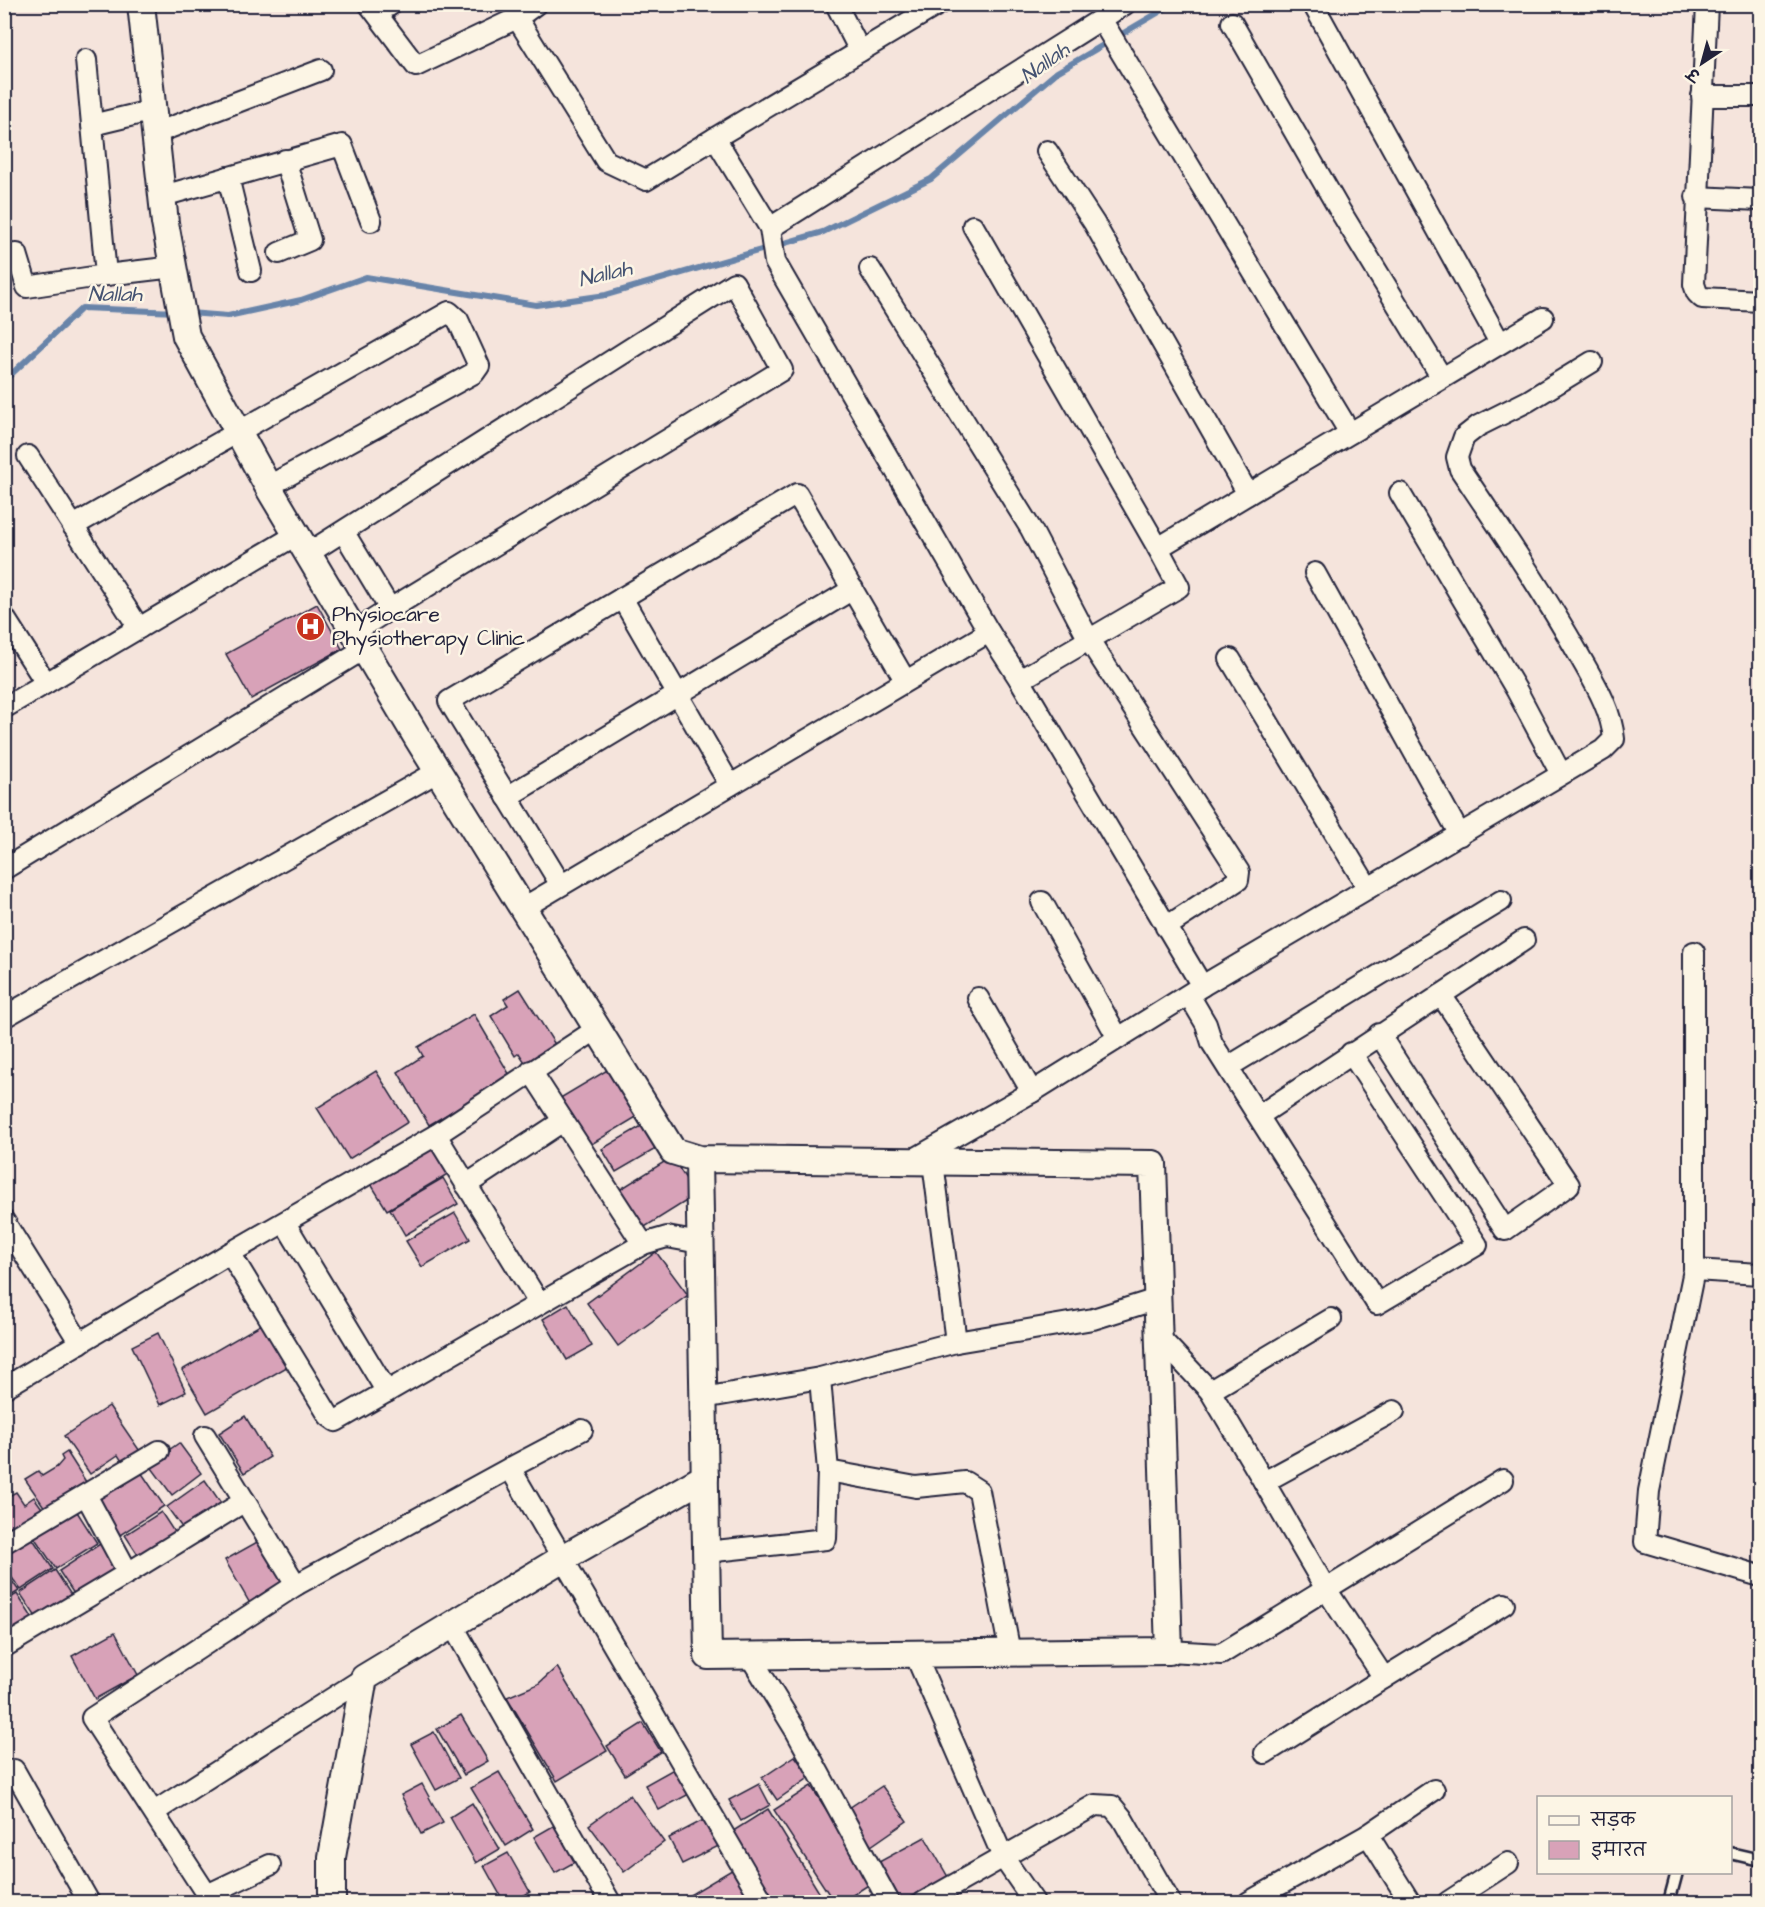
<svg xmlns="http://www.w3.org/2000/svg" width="1765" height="1907" viewBox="0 0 1765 1907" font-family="'Architects Daughter','Playpen Sans Deva',sans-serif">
  <rect width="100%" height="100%" fill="#f5e4dc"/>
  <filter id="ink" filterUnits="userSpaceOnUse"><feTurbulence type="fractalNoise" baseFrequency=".0167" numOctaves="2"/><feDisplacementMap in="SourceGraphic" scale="12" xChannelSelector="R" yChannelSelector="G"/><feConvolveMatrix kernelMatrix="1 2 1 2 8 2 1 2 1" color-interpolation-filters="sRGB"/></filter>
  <g filter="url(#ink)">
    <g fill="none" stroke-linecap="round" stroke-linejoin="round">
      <g stroke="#6884a9" stroke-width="6">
        <polyline points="189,313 228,316 301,300 366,277 536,305 606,295 823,232 931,179 1057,72 1173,4"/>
        <polyline points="4,381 82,308 176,312"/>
      </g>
    </g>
    <g fill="#d8a2b8" stroke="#22223b" stroke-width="1.5">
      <polygon points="317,604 342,649 251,699 226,654"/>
      <polygon points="520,989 556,1046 526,1064 519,1053 515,1056 491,1016 508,1005 504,999"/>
      <polygon points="474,1014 511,1077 429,1125 398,1072 423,1056 418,1047"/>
      <polygon points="614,1066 643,1113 585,1148 557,1100"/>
      <polygon points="376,1071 408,1122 349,1159 317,1108"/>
      <polygon points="645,1124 659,1147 616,1172 602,1149"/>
      <polygon points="434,1143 451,1172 387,1210 369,1181"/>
      <polygon points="672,1157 696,1195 640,1230 616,1192"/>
      <polygon points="443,1178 458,1204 405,1235 390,1209"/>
      <polygon points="455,1213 470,1239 422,1267 406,1241"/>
      <polygon points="656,1252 688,1295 618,1346 587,1303"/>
      <polygon points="568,1304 592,1346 567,1360 543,1319"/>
      <polygon points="267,1321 292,1364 207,1413 182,1370"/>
      <polygon points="158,1333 186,1392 160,1405 132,1346"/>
      <polygon points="109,1406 144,1457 127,1469 118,1455 90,1474 64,1436"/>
      <polygon points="245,1416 270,1457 244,1473 219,1433"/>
      <polygon points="179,1443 201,1473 172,1495 149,1464"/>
      <polygon points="67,1452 88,1485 47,1511 25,1479 38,1471 42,1476 57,1467 63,1460 61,1456"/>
      <polygon points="139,1469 164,1506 120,1535 96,1499"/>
      <polygon points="205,1480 223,1506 186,1533 167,1507"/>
      <polygon points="16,1492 24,1504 34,1497 44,1511 4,1534 4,1494 7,1497"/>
      <polygon points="74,1507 97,1543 56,1569 32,1534"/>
      <polygon points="161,1512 178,1538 142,1561 125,1535"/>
      <polygon points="31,1536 53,1569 21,1590 4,1567 4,1553"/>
      <polygon points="259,1541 286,1587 252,1607 225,1560"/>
      <polygon points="100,1544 117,1570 76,1597 59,1571"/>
      <polygon points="4,1570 19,1591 4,1600"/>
      <polygon points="55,1570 73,1598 38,1620 20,1593"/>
      <polygon points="17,1594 35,1622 4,1642 4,1602"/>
      <polygon points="115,1632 138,1675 95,1699 72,1656"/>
      <polygon points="557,1667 607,1751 557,1781 507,1697 538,1684"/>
      <polygon points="461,1715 488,1761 464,1775 437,1729"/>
      <polygon points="643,1723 661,1752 625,1775 607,1746"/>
      <polygon points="434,1732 459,1778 436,1790 411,1744"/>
      <polygon points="795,1756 810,1777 777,1800 762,1778"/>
      <polygon points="679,1766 693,1792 659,1810 645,1785"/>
      <polygon points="499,1772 533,1829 506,1846 471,1788"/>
      <polygon points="422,1784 443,1823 421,1834 401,1795"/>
      <polygon points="759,1784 770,1805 741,1821 729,1800"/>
      <polygon points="811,1786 873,1882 842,1902 834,1902 774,1810"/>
      <polygon points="882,1786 907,1821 871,1846 846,1810"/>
      <polygon points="630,1795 664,1842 624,1872 589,1825"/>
      <polygon points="472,1803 500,1849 476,1863 450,1817"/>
      <polygon points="768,1809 825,1902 773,1902 730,1833"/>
      <polygon points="713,1815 727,1842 682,1864 669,1838"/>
      <polygon points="562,1821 582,1858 555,1873 534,1837"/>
      <polygon points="925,1837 948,1877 902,1902 879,1862"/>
      <polygon points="508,1853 530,1892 512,1902 504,1902 484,1866"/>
      <polygon points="740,1865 764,1902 678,1902"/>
    </g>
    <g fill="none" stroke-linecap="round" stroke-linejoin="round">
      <defs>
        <g id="service">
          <polyline points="1730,1853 1760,1860"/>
          <polyline points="1669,1902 1677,1872"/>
        </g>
        <g id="minor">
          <polyline points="369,4 416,66 517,18"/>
          <polyline points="536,4 517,18 606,161 646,180 715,138 770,228 775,262 989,632 1020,680 1202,986 1032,1092 911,1161"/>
          <polyline points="836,4 860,51"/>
          <polyline points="1313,4 1500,343"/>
          <polyline points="1707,4 1694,284 1697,293 1702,298 1760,301"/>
          <polyline points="389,6 391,4"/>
          <polyline points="1101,19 1350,433"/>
          <polyline points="1232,23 1339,209 1442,378"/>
          <polyline points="1702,96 1760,96"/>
          <polyline points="92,125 154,110"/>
          <polyline points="156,133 321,70"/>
          <polyline points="715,138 939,4"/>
          <polyline points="1047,151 1094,223 1248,494"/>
          <polyline points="228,177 251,271"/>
          <polyline points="163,196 342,145 371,221"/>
          <polyline points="1696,197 1760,200"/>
          <polyline points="973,226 1158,548"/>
          <polyline points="770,228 1125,4"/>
          <polyline points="279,253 310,240 285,160"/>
          <polyline points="4,255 17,254 27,287 106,275 86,60"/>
          <polyline points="870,269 1031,529 1089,640 1239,872 1238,880 1166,927"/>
          <polyline points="106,275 174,267"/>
          <polyline points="28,456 139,628"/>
          <polyline points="1400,493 1517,691 1561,774"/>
          <polyline points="73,526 449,312 458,320 479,366 474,373 269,486"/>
          <polyline points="307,554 734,283 782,370 390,609 343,531"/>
          <polyline points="1315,573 1460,835"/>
          <polyline points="622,598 730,785"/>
          <polyline points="4,617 46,683"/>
          <polyline points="354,632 390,609"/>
          <polyline points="1230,659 1368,888"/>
          <polyline points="1020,680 1179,587 1158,548 1543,318"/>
          <polyline points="4,708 296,535"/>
          <polyline points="507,797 853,589"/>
          <polyline points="4,869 364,649"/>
          <polyline points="561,885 449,701 797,494 905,680"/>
          <polyline points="1042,902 1118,1038"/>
          <polyline points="523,908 989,632"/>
          <polyline points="1694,952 1694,1270 1649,1491 1645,1542 1760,1576"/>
          <path d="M 1202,986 L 1603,750 L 1614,739 C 1611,708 1594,682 1579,655 C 1543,591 1501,530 1460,469 L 1457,457 L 1464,437 L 1478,426 L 1528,401 L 1592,362"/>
          <polyline points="1189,995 1206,1024 1212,1043 1377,1304 1477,1245 1351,1053"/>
          <polyline points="1441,995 1524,940"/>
          <polyline points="978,998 1032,1092"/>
          <polyline points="4,1017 437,772"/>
          <polyline points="1228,1067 1501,901"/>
          <polyline points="1260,1115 1441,995 1569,1185 1505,1230 1379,1034"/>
          <polyline points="436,1135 539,1303"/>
          <polyline points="933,1162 956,1342"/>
          <polyline points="466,1185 563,1121"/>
          <polyline points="4,1221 80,1343"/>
          <polyline points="285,1223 387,1392"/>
          <polyline points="643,1244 667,1237 700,1243"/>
          <polyline points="230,1253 329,1416 336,1421 643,1244 531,1071"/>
          <polyline points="1694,1270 1760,1274"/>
          <polyline points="1158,1336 1210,1391 1264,1482"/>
          <polyline points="4,1388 230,1253 436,1135 597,1029"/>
          <polyline points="1210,1391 1331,1319"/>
          <polyline points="703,1398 820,1378"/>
          <polyline points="1394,1411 1264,1482 1326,1589 1384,1678 1504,1604"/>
          <polyline points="205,1436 296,1585 92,1718 207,1895 206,1902"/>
          <polyline points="510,1468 582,1430"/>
          <polyline points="4,1543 159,1451"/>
          <polyline points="706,1552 826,1539 828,1471"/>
          <polyline points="128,1573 245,1501"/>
          <polyline points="296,1585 510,1468 763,1902"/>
          <polyline points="453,1626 610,1902"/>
          <polyline points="4,1647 128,1573 86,1495"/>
          <polyline points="1169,1651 1221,1654 1503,1480"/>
          <polyline points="1010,1653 979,1491 965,1482 916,1487 828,1471 820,1378 956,1342 1093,1319 1157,1299"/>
          <polyline points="915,1654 1003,1857 1034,1902"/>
          <polyline points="750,1656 796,1731 888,1900 882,1902"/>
          <polyline points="1265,1753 1384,1678"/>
          <polyline points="14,1770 89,1902"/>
          <polyline points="154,1812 364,1678"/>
          <polyline points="1368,1835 1434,1790"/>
          <polyline points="207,1895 270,1865"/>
          <polyline points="924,1902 1095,1805 1112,1806 1122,1818 1170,1902"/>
          <polyline points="1249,1902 1368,1835 1410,1902"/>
          <polyline points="1448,1902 1508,1863"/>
        </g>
        <g id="tertiary">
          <polyline points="141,4 165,223 186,336 270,490 418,739 673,1151 699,1159 1153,1164 1169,1651 708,1656 699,1159"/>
          <polyline points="332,1902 332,1857 364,1678 563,1558 705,1477"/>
        </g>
      </defs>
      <use href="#service" stroke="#22223b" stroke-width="15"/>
      <use href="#minor" stroke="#22223b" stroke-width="24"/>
      <use href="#tertiary" stroke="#22223b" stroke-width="30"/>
      <use href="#service" stroke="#fcf5e5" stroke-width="10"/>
      <use href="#minor" stroke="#fcf5e5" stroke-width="20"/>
      <use href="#tertiary" stroke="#fcf5e5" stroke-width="26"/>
    </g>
  </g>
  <defs>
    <symbol id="hospital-disc" viewBox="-11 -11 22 22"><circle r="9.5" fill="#c8321e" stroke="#fcf5e5"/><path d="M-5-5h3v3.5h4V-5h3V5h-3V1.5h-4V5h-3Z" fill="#fff"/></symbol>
  </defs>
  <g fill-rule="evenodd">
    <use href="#hospital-disc" x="294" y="610" width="33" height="33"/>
  </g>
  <g text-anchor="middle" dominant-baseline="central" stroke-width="5" stroke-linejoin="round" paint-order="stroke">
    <g font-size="21" fill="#22223b" stroke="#fcf5e5" text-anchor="start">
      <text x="332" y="614">Physiocare<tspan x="332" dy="24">Physiotherapy Clinic</tspan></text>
    </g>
    <g font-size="22" font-style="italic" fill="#455372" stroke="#fcf5e5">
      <text transform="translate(1045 63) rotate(-36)">Nallah</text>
      <text transform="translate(605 274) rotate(-13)">Nallah</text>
      <text x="115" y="294">Nallah</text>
    </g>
  </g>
  <rect width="1765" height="1907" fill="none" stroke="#fcf5e5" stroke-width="24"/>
  <rect x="12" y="12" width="1741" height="1883" fill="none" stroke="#22223b" stroke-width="2" filter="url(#ink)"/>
  <rect x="1537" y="1796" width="195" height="78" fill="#fcf5e5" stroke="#a5a1a1" stroke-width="1.5"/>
  <rect x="1549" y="1816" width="30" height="9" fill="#fcf5e5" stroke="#a5a1a1" stroke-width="1.5"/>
  <text x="1591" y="1826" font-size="18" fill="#22223b">सड़क</text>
  <rect x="1549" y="1841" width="30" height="18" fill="#d8a2b8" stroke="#a5a1a1" stroke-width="1.5"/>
  <text x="1591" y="1856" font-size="18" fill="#22223b">इमारत</text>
  <g transform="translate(1702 63) rotate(216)" stroke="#fcf5e5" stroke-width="4.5" paint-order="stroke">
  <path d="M0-4.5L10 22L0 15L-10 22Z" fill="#22223b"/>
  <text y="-9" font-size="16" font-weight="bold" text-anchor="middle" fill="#22223b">उ</text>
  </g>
</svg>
